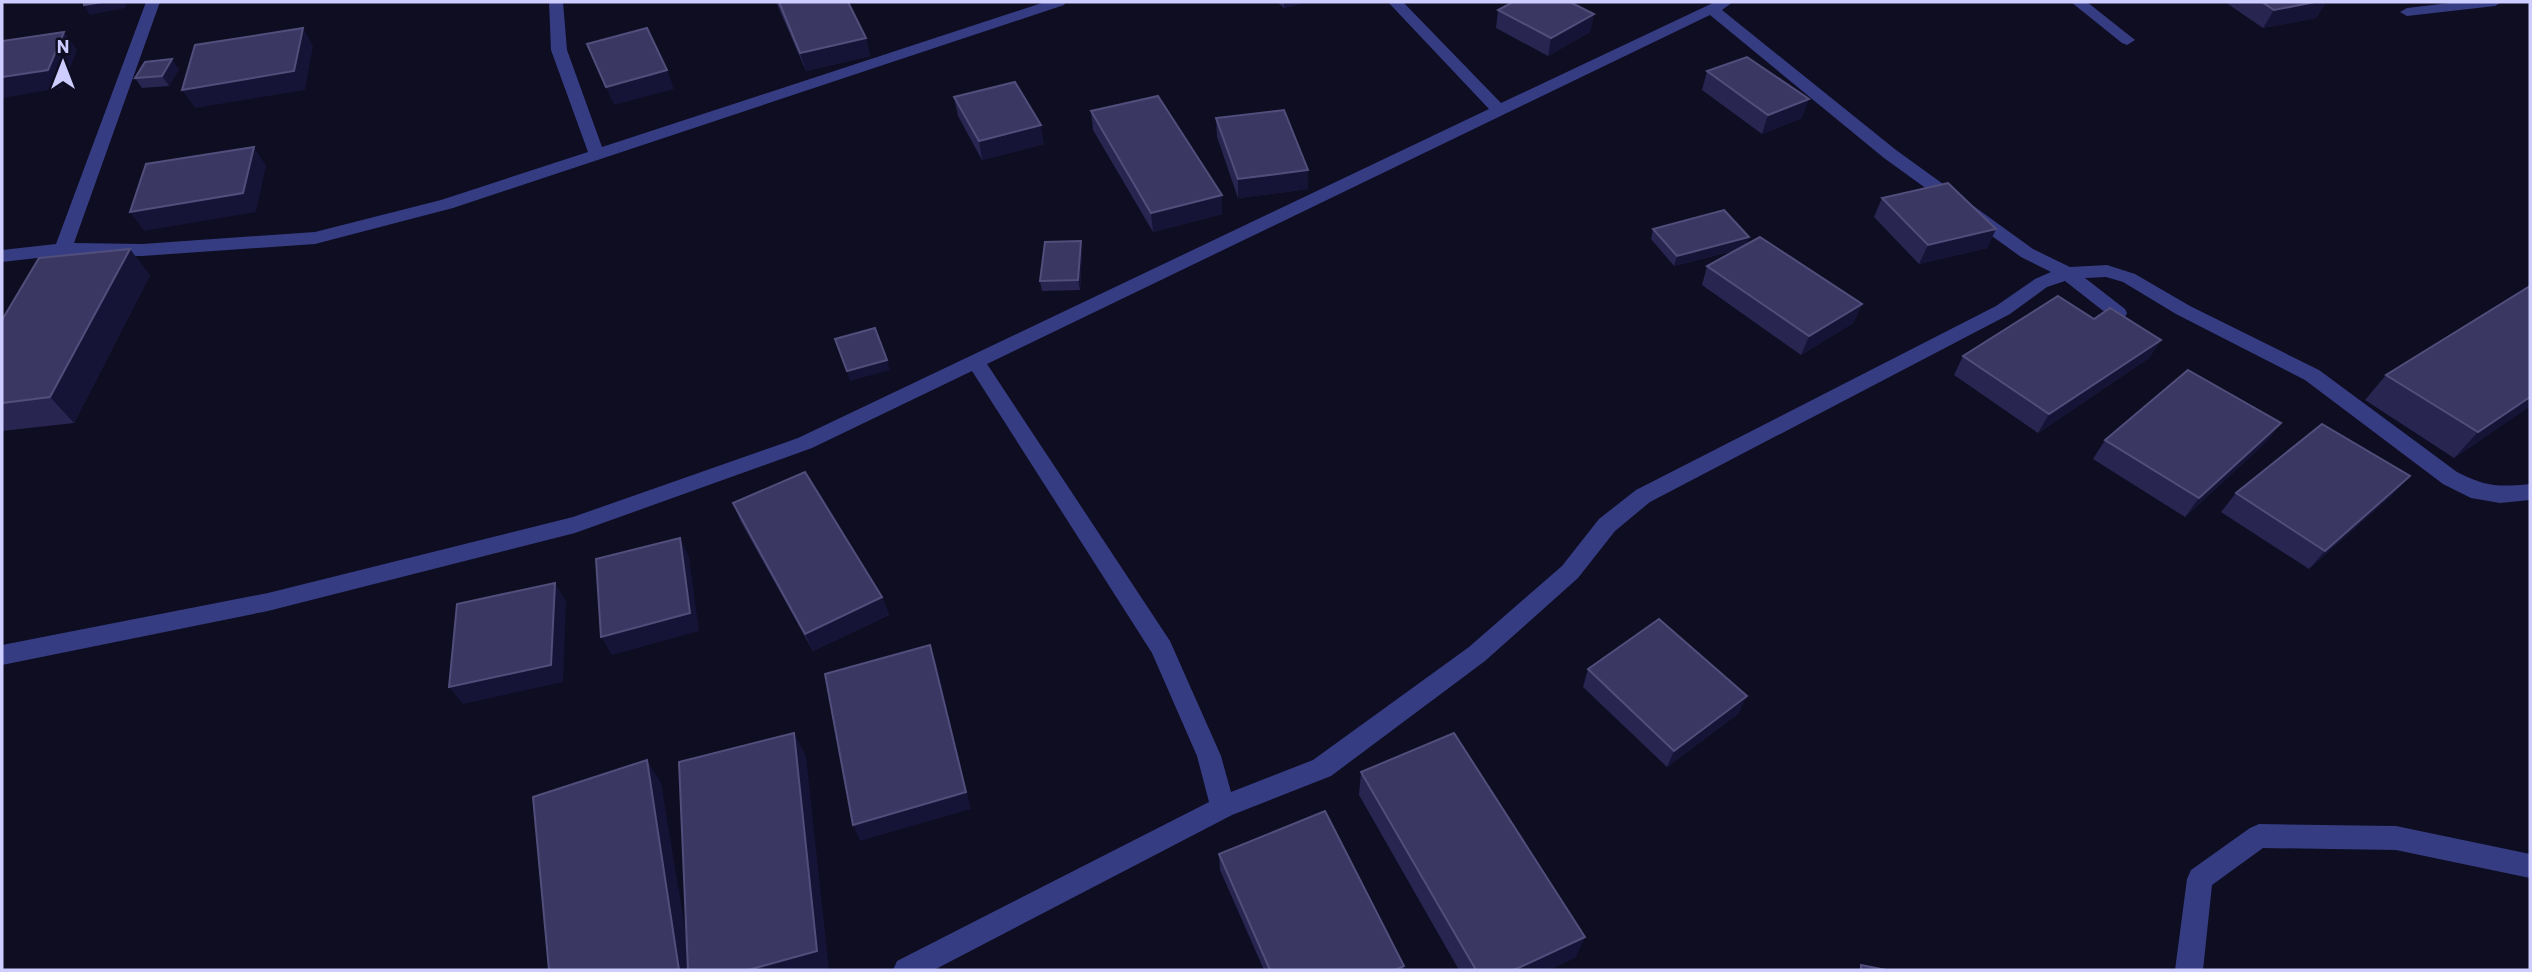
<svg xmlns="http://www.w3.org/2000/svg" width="2532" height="972" viewBox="0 0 2532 972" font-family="Barlow,sans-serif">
  <rect width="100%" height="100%" fill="#0e0d22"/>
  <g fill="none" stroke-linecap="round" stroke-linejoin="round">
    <g fill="#363c82" fill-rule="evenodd">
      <polygon points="146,2 160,2 74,243 142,244 315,232 441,200 588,152 551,50 549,2 563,2 567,50 602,147 1045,2 1066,2 1064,5 453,208 315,244 142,256 63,255 2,262 2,250 56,244"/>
      <path d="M 1388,2 L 1403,2 L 1501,103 L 1715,2 L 1733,2 L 1722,10 L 1896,150 L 2033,249 L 2070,267 L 2107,265 L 2135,274 L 2190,306 L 2319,370 L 2457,472 C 2486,487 2499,487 2530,484 L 2530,500 L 2500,503 L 2471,498 L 2443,484 L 2305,380 L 2176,314 L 2123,282 L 2106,277 L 2085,278 L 2125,309 L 2127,313 L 2125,317 L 2111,317 L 2065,281 L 2047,287 L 2010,314 L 1650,502 L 1615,531 L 1578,578 L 1485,661 L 1331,776 L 1232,815 L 934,970 L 893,970 L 897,961 L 1209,802 L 1197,756 L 1152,653 L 972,371 L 812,448 L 575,533 L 268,611 L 2,665 L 2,645 L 268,593 L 573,517 L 798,438 L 1489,109 ZM 1710,15 L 1884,158 L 2021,257 L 2051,272 L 2035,279 L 1996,306 L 1636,490 L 1599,519 L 1562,566 L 1469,647 L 1313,760 L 1231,792 L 1221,756 L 1170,641 L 987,364 Z"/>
      <polygon points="2071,2 2087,2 2135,40 2127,45 2122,43"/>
      <polygon points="2458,2 2502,2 2495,6 2407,16 2400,12 2407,8"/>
      <polygon points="2259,824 2396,826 2530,854 2530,878 2396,850 2263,848 2212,885 2203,970 2175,970 2187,879 2191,870 2250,828"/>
    </g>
  </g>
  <g fill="#282550">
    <polygon points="776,2 848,2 866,38 870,56 806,71"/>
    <polygon points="1277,2 1307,2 1284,8"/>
    <polygon points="2225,2 2326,2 2316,18 2263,28"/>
    <polygon points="1498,10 1594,14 1590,32 1548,56 1496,28"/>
    <polygon points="179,69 169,86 142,88 135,78"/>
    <polygon points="1707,71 1802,118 1762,134 1702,90"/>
    <polygon points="954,97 1044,144 982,160 958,116"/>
    <polygon points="1091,111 1222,195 1222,214 1153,232 1093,130"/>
    <polygon points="1216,118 1308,170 1308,189 1238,198 1217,137"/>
    <polygon points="1882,198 1996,229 1987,248 1919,264 1874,217"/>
    <polygon points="1653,229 1747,244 1862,304 1853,323 1801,355 1702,285 1707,266 1736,250 1674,266 1651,239"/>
    <polygon points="1082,251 1080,290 1042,291 1040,281"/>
    <polygon points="150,275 74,423 2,431 2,320"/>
    <polygon points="2161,340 2149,358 2038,433 1954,375 1963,356"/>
    <polygon points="2386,375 2530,406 2454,458 2365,400"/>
    <polygon points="2281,423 2266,442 2185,517 2093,459 2105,440"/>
    <polygon points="2236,493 2392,495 2309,569 2221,512"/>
    <polygon points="733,503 882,597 889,615 813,651 741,522"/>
    <polygon points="1588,669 1739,713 1667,767 1583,687"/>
    <polygon points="1361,772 1576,957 1549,970 1459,970 1359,795"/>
    <polygon points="1219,854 1404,966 1403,970 1264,970 1220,870"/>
  </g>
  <g fill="#161436">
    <polygon points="102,2 126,2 125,8 90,15 84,5"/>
    <polygon points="1284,2 1307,2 1284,8"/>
    <polygon points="2315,2 2326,2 2316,18 2263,28 2274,10"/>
    <polygon points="1594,14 1590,32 1548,56 1551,38"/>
    <polygon points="303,28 313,46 305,90 195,108 182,90"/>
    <polygon points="64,32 77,50 62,88 2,98 2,77"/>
    <polygon points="866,38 870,56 806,71 800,53"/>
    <polygon points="172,59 179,69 169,86 162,76"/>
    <polygon points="667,70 674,89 614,105 606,87"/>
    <polygon points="1809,99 1802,118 1762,134 1768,115"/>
    <polygon points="1041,125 1044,144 982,160 979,141"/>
    <polygon points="254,147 266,166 256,212 144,231 130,212"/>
    <polygon points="1308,170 1308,189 1238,198 1238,179"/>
    <polygon points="1222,195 1222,214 1153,232 1151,213"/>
    <polygon points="1996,229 1987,248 1919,264 1928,245"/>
    <polygon points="1749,237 1746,247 1674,266 1677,256"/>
    <polygon points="1081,241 1082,251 1080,290 1078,280"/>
    <polygon points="130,249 150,275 74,423 50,397"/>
    <polygon points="1862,304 1853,323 1801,355 1809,336"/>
    <polygon points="2161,340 2149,358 2038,433 2049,414"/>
    <polygon points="887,360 890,370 850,381 847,371"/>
    <polygon points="2530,397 2530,406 2454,458 2478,432"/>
    <polygon points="2281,423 2266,442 2185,517 2199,498"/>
    <polygon points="2410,476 2392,495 2309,569 2325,551"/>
    <polygon points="680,538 689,557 699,631 612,655 601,637"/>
    <polygon points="555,583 566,601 563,682 463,704 449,687"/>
    <polygon points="882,597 889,615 813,651 805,634"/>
    <polygon points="930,645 936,662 971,809 860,841 853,825"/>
    <polygon points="1747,696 1739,713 1667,767 1674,751"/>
    <polygon points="794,733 806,756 829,970 748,970"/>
    <polygon points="647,760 661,783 692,970 679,970"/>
    <polygon points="1585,937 1576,957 1549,970 1514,970"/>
  </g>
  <g fill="#3a3763" stroke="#514e7b" stroke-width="2">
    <polygon points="84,2 102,2 84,5"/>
    <polygon points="779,2 848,2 866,38 800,53"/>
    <polygon points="1513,2 1570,2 1594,14 1551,38 1498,10"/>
    <polygon points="2262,2 2315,2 2274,10"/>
    <polygon points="303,28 294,71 182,90 195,45"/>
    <polygon points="647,28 667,70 606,87 587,44"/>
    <polygon points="64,32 48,70 2,77 2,41"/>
    <polygon points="1747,57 1809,99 1768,115 1707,71"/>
    <polygon points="172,59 162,76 135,78 145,62"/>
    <polygon points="1015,82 1041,125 979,141 954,97"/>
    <polygon points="1158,96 1222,195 1151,213 1091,111"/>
    <polygon points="1284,110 1308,170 1238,179 1216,118"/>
    <polygon points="254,147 243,193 130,212 146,164"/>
    <polygon points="1948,183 1996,229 1928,245 1882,198"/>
    <polygon points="1724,210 1749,237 1677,256 1653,229"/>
    <polygon points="1760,237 1862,304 1809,336 1707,266"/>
    <polygon points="1081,241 1078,280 1040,281 1045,242"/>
    <polygon points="130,249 50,397 2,403 2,320 39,258"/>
    <polygon points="2530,286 2530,397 2478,432 2386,375"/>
    <polygon points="2058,296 2094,319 2110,308 2161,340 2049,414 1963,356"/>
    <polygon points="875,328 887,360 847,371 835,339"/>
    <polygon points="2188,370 2281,423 2199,498 2105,440"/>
    <polygon points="2322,424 2410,476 2325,551 2236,493"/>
    <polygon points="805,472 882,597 805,634 733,503"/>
    <polygon points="680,538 690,613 601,637 596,559"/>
    <polygon points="555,583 551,665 449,687 457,604"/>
    <polygon points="1659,619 1747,696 1674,751 1588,669"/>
    <polygon points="930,645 966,792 853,825 825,674"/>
    <polygon points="794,733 817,951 748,970 688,970 679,762"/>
    <polygon points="1454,733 1585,937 1514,970 1476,970 1361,772"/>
    <polygon points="647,760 679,970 549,970 533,797"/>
    <polygon points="1325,811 1404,966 1395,970 1270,970 1219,854"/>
    <polygon points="1861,965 1886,970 1861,970"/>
  </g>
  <rect width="2532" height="972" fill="none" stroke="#cdcdff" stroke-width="7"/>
  <g transform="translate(63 63)" stroke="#0e0d22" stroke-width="5" paint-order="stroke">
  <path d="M0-5L12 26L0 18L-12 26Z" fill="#cdcdff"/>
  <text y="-10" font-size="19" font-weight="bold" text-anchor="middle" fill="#cdcdff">N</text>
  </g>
</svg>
